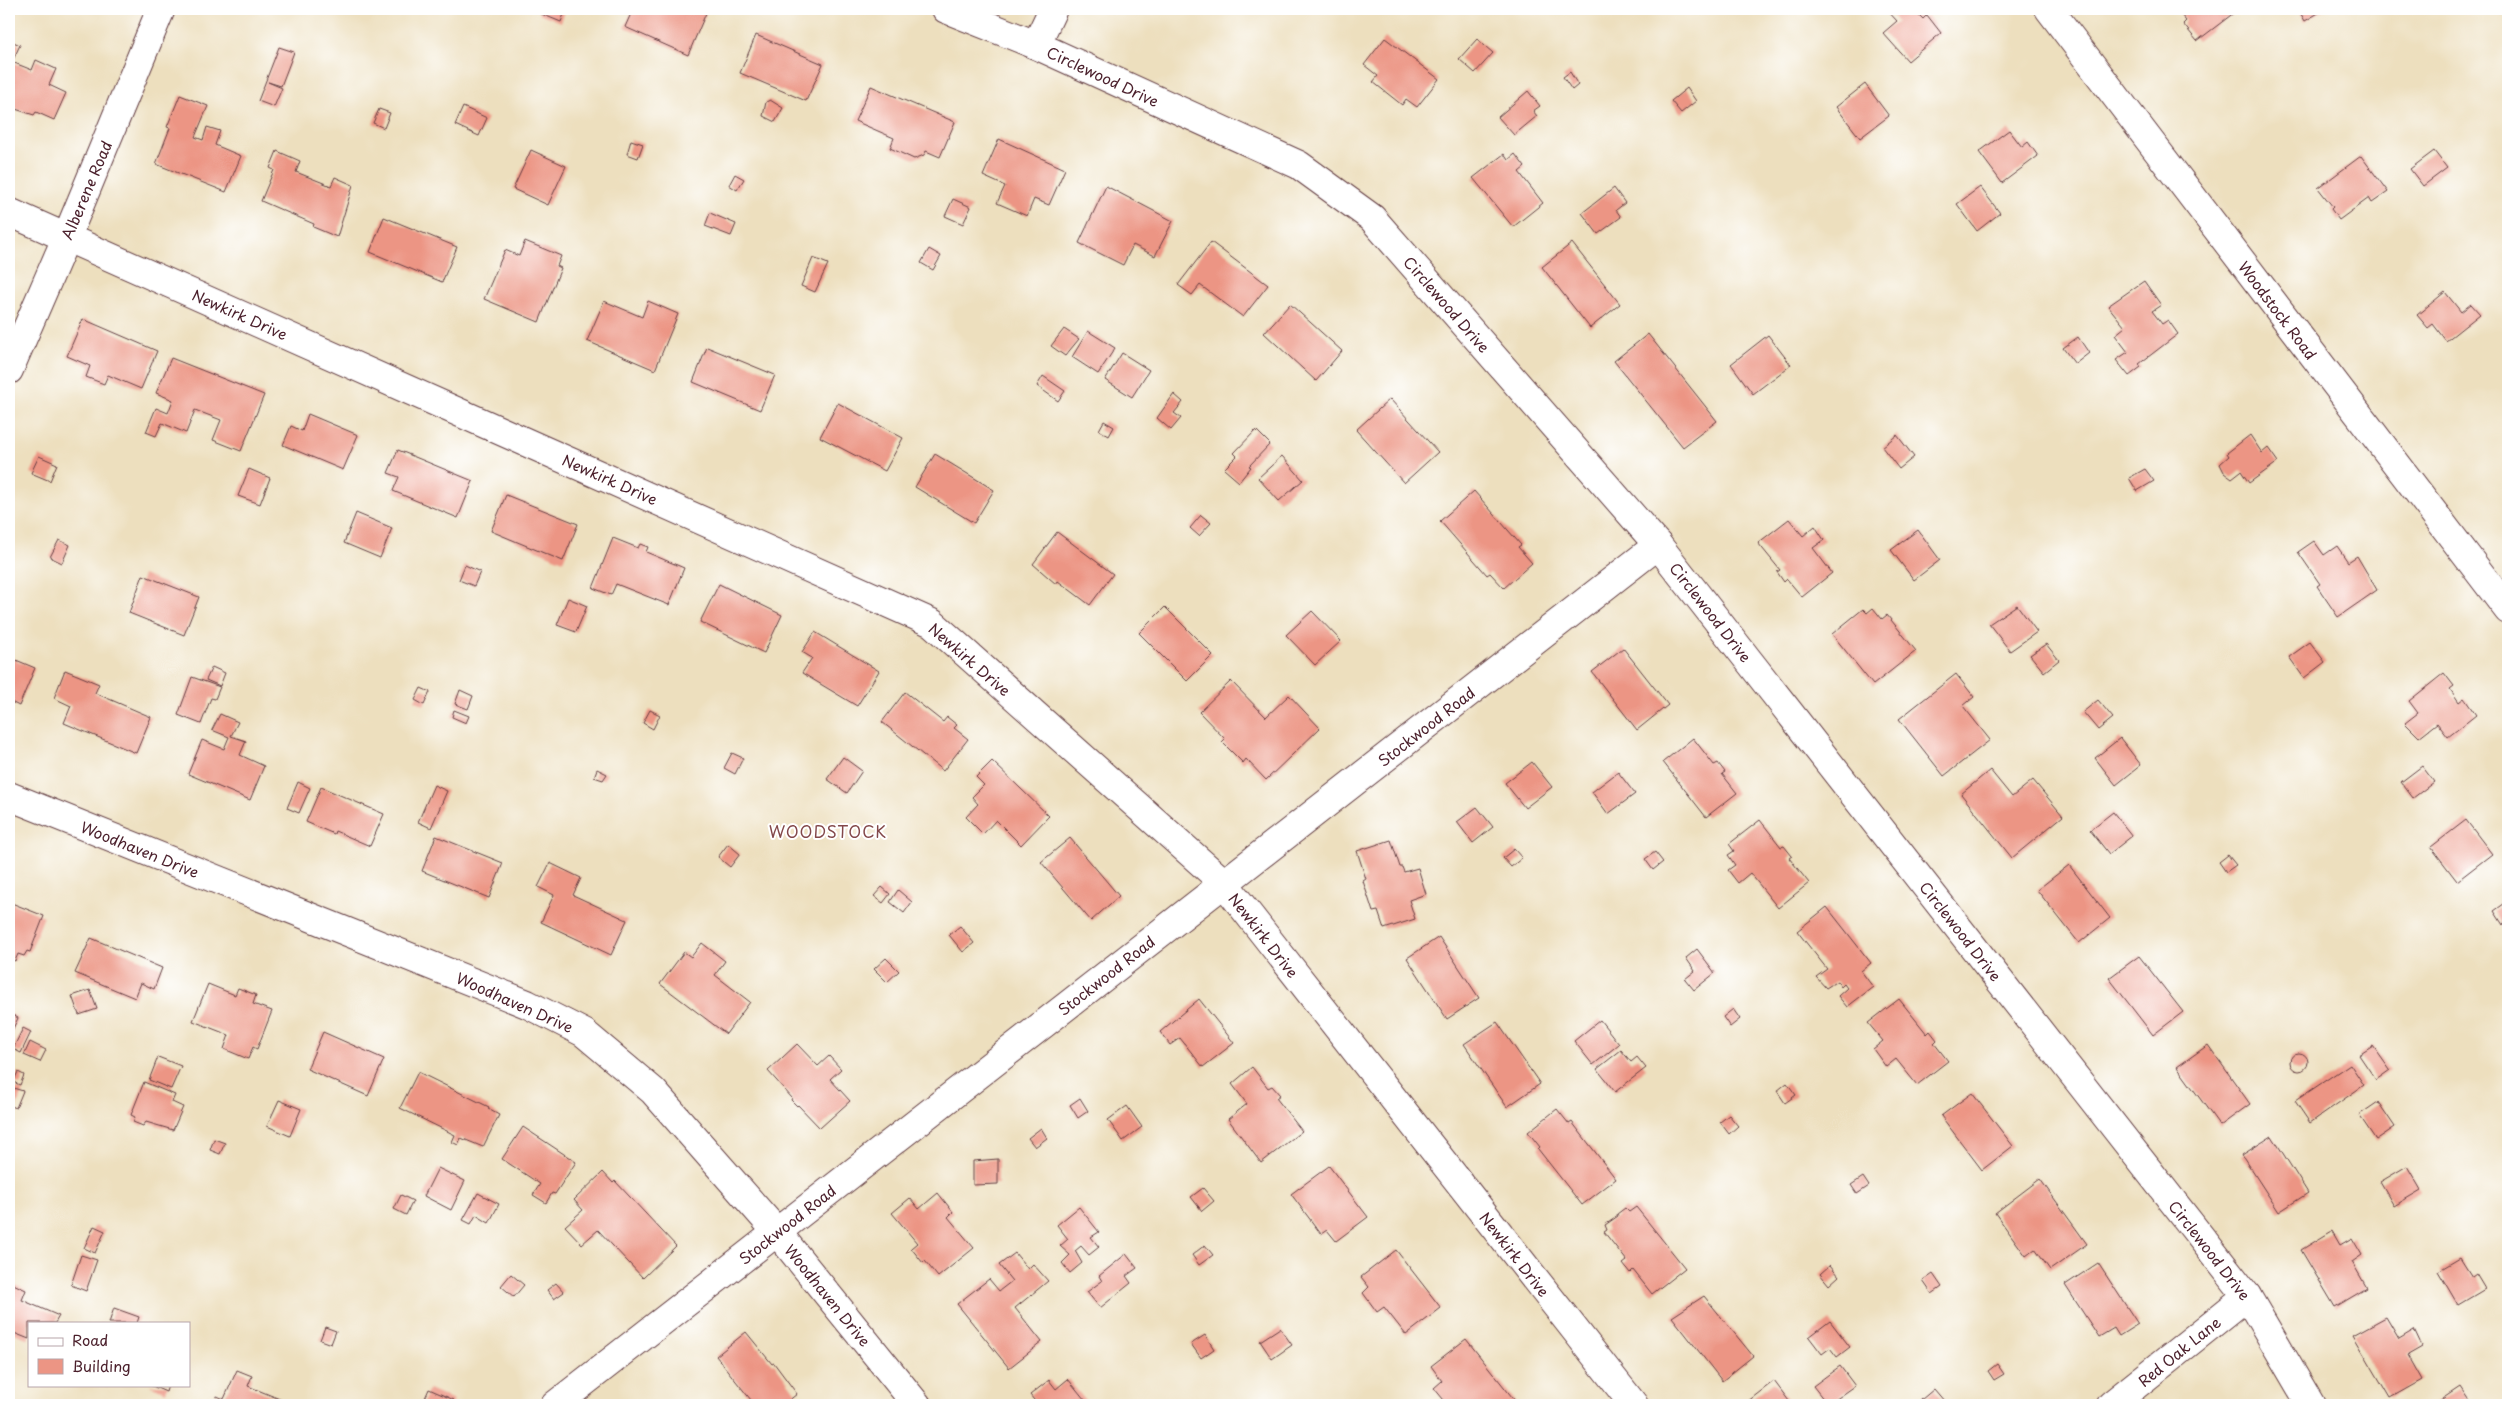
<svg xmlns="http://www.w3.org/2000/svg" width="2517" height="1414" viewBox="0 0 2517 1414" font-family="'Playpen Sans',sans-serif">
  <rect width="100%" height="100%" fill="#fff"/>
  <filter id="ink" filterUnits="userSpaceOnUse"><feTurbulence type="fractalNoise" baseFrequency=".02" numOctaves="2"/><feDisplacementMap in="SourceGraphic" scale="10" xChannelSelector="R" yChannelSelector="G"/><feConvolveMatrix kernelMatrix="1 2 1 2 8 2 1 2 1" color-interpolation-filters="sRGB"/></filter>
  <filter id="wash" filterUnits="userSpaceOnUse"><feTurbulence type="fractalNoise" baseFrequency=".0096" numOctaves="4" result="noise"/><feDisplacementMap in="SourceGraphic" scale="20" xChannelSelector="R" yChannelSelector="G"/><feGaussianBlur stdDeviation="1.12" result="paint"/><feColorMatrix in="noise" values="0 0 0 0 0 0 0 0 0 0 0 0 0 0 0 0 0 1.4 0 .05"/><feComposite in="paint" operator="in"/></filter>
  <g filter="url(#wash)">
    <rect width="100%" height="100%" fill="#eddfbe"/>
    <g id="blocks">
      <g fill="#ec9584">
        <polygon points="541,9 566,9 561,22 539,13"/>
        <polygon points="633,9 696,9 706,13 688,55 625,27"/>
        <polygon points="1886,9 1913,9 1923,19 1927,15 1941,33 1908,61 1883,33 1897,21"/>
        <polygon points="2176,9 2239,9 2197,41 2183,24 2186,21"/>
        <polygon points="2298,9 2325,9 2305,21"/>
        <polygon points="756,35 823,64 806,101 740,73"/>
        <polygon points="1385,38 1439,79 1417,107 1406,99 1402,105 1373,82 1378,76 1364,65"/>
        <polygon points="1477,39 1493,53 1475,73 1459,59"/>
        <polygon points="9,40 20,45 12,62 32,70 36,60 56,69 49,85 66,93 54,120 36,112 34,115 9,107"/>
        <polygon points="279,47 294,52 281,86 268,82 282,88 274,107 258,101"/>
        <polygon points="1570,72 1578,85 1572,90 1563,77"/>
        <polygon points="1865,84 1889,116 1860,138 1836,107"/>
        <polygon points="871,86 955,122 940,157 926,151 924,155 914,159 890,148 894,138 855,121"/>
        <polygon points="1687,88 1696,101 1681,113 1671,101"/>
        <polygon points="1528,91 1540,106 1533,111 1537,116 1514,135 1498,117"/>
        <polygon points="180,95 208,106 195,137 203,140 207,127 220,131 215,145 241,156 226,192 156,164 170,128 167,127"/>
        <polygon points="770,100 783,108 775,122 763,116 766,102"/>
        <polygon points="463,107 487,118 479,136 455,125"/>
        <polygon points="379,109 390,113 384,128 373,123"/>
        <polygon points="2009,130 2022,147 2028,142 2038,156 2002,183 1979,152"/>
        <polygon points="999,139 1065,169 1049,205 1034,199 1027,216 997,203 1005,186 983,176"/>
        <polygon points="631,140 643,144 638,158 627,154"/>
        <polygon points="531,150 566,166 548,205 513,189"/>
        <polygon points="277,151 300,161 296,172 331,186 335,177 353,185 337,237 313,227 314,224 261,201 274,170 270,168"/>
        <polygon points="2434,151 2447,168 2423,186 2410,169"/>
        <polygon points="1504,154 1508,160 1515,154 1525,167 1519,172 1543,203 1513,227 1473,178"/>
        <polygon points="2361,156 2388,192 2372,203 2369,198 2339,220 2331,209 2333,207 2318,188"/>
        <polygon points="735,174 744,179 737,190 729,185"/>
        <polygon points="1106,186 1173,221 1155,256 1133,245 1123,265 1079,243"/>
        <polygon points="1980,187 2000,213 1977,231 1957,204"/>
        <polygon points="1614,188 1625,203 1616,210 1621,217 1598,234 1582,213"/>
        <polygon points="953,199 971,207 963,224 945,216"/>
        <polygon points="710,213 736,224 731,236 705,226"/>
        <polygon points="384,217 457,247 442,282 370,252"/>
        <polygon points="525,241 561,256 557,266 561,268 539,322 484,299 505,250 519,256"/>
        <polygon points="1211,242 1268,285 1243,317 1200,285 1192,295 1178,285"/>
        <polygon points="1572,243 1620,304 1590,328 1542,267"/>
        <polygon points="929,249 941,256 933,270 921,263"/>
        <polygon points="813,258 828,264 815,292 801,286"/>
        <polygon points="2144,281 2161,305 2152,311 2162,324 2168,320 2178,334 2139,364 2141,367 2129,376 2116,360 2128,352 2115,335 2125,327 2108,306"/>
        <polygon points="2445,292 2461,312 2471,304 2480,314 2446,341 2433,324 2428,328 2417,315"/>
        <polygon points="604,301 642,317 648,301 678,314 655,370 587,341"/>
        <polygon points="1290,304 1342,351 1316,381 1264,333"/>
        <polygon points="83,319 157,351 141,389 108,375 104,384 86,377 90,366 67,356"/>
        <polygon points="1064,329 1079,339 1065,356 1051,346"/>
        <polygon points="1088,331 1115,348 1098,374 1072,357"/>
        <polygon points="1648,334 1717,421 1683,447 1614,361"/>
        <polygon points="1768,335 1791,365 1753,394 1731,364"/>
        <polygon points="2078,337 2089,353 2075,364 2063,348"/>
        <polygon points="707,347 775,375 760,410 693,382"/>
        <polygon points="1122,353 1149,370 1132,397 1105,380"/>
        <polygon points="171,358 264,395 241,451 213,440 221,420 195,410 186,433 162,423 156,436 146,432 156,408 168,413 173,400 156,393"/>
        <polygon points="1043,376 1065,391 1058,401 1037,386"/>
        <polygon points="1174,394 1183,402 1174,413 1181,418 1171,430 1157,418"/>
        <polygon points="1390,399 1438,452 1404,483 1356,430"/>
        <polygon points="838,403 903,438 885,471 820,437"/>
        <polygon points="308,414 358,435 343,470 283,445 291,426 302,431"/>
        <polygon points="1104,421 1114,427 1109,436 1099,430"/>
        <polygon points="1256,430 1270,444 1249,466 1251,467 1239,482 1224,469 1237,456 1234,453"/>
        <polygon points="1897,435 1914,457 1899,469 1882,447"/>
        <polygon points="2250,435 2262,453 2268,448 2278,462 2249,483 2241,471 2232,478 2224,472 2220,464 2229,456 2227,453"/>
        <polygon points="398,450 473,481 458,518 393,491 399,477 388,473"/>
        <polygon points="935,454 994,490 974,523 915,487"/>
        <polygon points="39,456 57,464 50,481 31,473"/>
        <polygon points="1282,456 1303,480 1279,501 1258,478"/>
        <polygon points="249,469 270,478 260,504 238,496"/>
        <polygon points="2145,469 2154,481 2137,491 2129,478"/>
        <polygon points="1474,491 1521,545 1518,547 1532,563 1504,588 1490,573 1487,575 1440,521"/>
        <polygon points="506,495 578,524 563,561 491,531"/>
        <polygon points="356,513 392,528 380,558 344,543"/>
        <polygon points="1201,515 1211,523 1199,536 1190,528"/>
        <polygon points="1789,519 1803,536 1815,526 1824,540 1813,548 1832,573 1802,597 1787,579 1784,582 1777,572 1780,570 1758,543"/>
        <polygon points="1918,530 1940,560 1914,580 1891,550"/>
        <polygon points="1057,532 1113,574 1090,605 1058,581 1056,584 1033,564"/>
        <polygon points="613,538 638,548 640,544 648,547 646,552 684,568 669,605 616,584 611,595 593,588"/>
        <polygon points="59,540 70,545 62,563 50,557"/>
        <polygon points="2314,541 2324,555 2337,546 2348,562 2357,556 2377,590 2338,617 2317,586 2320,584 2298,552"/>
        <polygon points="465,565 480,572 474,586 459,580"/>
        <polygon points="143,575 199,597 184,635 129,613"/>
        <polygon points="719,584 782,615 764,653 700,622"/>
        <polygon points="568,598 587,606 576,632 557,625"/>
        <polygon points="2017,605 2037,632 2010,651 1989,624"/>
        <polygon points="1165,607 1213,655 1187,681 1139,633"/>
        <polygon points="1873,608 1882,619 1887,615 1916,651 1873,685 1832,634 1863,609 1867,613"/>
        <polygon points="1312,611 1341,641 1315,665 1286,635"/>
        <polygon points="815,632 879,671 857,706 802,673 812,658 802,652"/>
        <polygon points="2310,642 2325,662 2304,678 2289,657"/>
        <polygon points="2046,644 2059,660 2044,672 2030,655"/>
        <polygon points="1623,648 1668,705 1637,730 1592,672"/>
        <polygon points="9,657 35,668 19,706 9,701"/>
        <polygon points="212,667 225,673 220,686 206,680"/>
        <polygon points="65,670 99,684 95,693 151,717 136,753 64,723 71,706 54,698"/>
        <polygon points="2444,673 2454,686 2450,689 2459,702 2464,698 2476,715 2448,737 2437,723 2419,737 2405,723 2418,713 2409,701"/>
        <polygon points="1956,674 1974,697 1963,706 1990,740 1944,776 1899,719"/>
        <polygon points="192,677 220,687 215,699 211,698 201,724 178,715"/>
        <polygon points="1231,681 1266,717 1289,695 1320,728 1266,780 1246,759 1243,763 1222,742 1225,739 1199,712"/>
        <polygon points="421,688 430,692 424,705 415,700"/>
        <polygon points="460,690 473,696 468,709 455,704"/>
        <polygon points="905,692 943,722 947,717 957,725 954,728 968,739 943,771 882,722"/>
        <polygon points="2098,700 2113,718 2098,730 2083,712"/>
        <polygon points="454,710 469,716 466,723 452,717"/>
        <polygon points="650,710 660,715 653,729 643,723"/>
        <polygon points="220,714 238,722 231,736 246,741 240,755 264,766 250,800 188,774 202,740 224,749 229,737 212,730"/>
        <polygon points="1693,738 1714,765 1718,763 1725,772 1722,774 1737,793 1706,817 1663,762"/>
        <polygon points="2120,738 2141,765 2116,785 2095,758"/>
        <polygon points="732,753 743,758 735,774 724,768"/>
        <polygon points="843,757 862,771 847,793 827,779"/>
        <polygon points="992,761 1049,816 1021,845 996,820 983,834 966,817 978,804 972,797 984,785 976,777"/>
        <polygon points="1532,762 1552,787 1525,808 1505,783"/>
        <polygon points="2422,766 2434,782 2413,798 2401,782"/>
        <polygon points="597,769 607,774 603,780 594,777"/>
        <polygon points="1990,770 2012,797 2033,780 2063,816 2012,858 1961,794"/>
        <polygon points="1618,772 1635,794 1608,814 1592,792"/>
        <polygon points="298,782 310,788 299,813 287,808"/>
        <polygon points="434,785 447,791 431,828 418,822"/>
        <polygon points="321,787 384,814 370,846 335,831 334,834 306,822"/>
        <polygon points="1477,807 1493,827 1473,843 1457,822"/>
        <polygon points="2113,812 2132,836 2109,854 2090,830"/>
        <polygon points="1760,820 1781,847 1784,846 1792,856 1789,858 1809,883 1778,908 1750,873 1738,883 1728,870 1735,865 1728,855 1734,851 1729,844"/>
        <polygon points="2466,820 2492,854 2457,881 2431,847"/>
        <polygon points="436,836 503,863 489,898 422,871"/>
        <polygon points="1070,838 1119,896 1091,921 1041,862"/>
        <polygon points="1391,840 1400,867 1402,867 1404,872 1418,868 1426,894 1409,900 1415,919 1384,929 1378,911 1373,912 1363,881 1366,879 1357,851"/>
        <polygon points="728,844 740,854 730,867 718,857"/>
        <polygon points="1514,849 1522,858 1511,867 1503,858"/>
        <polygon points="1655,852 1663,862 1653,870 1645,859"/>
        <polygon points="2228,855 2236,865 2226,872 2219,862"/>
        <polygon points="550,863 581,878 573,895 627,920 611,955 541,922 554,895 538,887"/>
        <polygon points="2069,865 2110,918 2079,943 2037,890"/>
        <polygon points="882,887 890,894 883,903 874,896"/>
        <polygon points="898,890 912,902 904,913 890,902"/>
        <polygon points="2508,901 2508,921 2503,925 2494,911"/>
        <polygon points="9,902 44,916 30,952 27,951 24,956 18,954 15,961 9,958"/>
        <polygon points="1827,907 1871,963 1861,971 1873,987 1847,1007 1838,996 1847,988 1844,984 1841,987 1837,981 1826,988 1816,977 1827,969 1797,931"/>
        <polygon points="960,926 974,943 963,952 949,935"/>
        <polygon points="1439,937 1479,998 1447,1019 1407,958"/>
        <polygon points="91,938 162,968 154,989 141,983 135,998 75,973"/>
        <polygon points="702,943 725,961 715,975 750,1002 726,1034 660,984 684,952 691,957"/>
        <polygon points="1697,949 1715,973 1694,990 1685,979 1695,971 1686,958"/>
        <polygon points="2139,956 2183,1012 2153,1035 2109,978"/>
        <polygon points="886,958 899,971 887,982 874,969"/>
        <polygon points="208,984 235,995 238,988 256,995 253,1004 272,1011 257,1049 253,1047 248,1059 224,1049 229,1035 193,1021"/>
        <polygon points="90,990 97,1009 79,1015 72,996"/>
        <polygon points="1199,999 1234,1043 1203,1067 1180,1038 1170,1045 1160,1032"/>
        <polygon points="1899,999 1927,1034 1930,1031 1937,1040 1934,1043 1948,1061 1917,1085 1896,1059 1886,1067 1873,1049 1883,1041 1868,1023"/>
        <polygon points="1733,1009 1740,1019 1730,1027 1723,1017"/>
        <polygon points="9,1013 18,1018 9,1037"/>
        <polygon points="1600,1020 1619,1044 1593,1065 1574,1041"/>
        <polygon points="1497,1022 1540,1084 1507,1107 1464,1044"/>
        <polygon points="23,1028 31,1032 21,1053 13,1049"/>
        <polygon points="323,1032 384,1059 368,1096 307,1069"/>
        <polygon points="30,1042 46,1050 40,1062 24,1055"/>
        <polygon points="797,1044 818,1066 829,1056 841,1069 830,1079 850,1101 820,1128 798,1105 797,1106 791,1100 792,1098 768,1071"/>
        <polygon points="2208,1045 2250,1104 2220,1126 2177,1067"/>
        <polygon points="2373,1046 2390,1070 2376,1080 2359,1055"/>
        <polygon points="1621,1050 1631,1062 1637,1057 1646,1068 1615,1092 1597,1069"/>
        <circle cx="2299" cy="1062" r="9"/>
        <polygon points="158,1057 181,1066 171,1089 149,1080"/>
        <polygon points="2350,1064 2364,1085 2310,1123 2295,1101"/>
        <polygon points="1252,1067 1268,1088 1272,1086 1280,1095 1276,1098 1302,1131 1261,1163 1228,1119 1247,1104 1232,1084"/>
        <polygon points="18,1072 24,1075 20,1085 13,1082"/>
        <polygon points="418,1072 489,1107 488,1109 499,1115 483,1147 461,1138 458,1145 452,1142 455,1135 400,1108"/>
        <polygon points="144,1082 175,1095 172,1102 183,1107 173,1130 146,1122 143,1126 133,1122 135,1117 131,1115"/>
        <polygon points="1787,1083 1796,1095 1785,1103 1777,1091"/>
        <polygon points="10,1087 23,1091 16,1108 9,1105"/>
        <polygon points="1972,1093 2013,1146 1982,1170 1941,1116"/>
        <polygon points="1080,1098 1088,1111 1078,1118 1070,1105"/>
        <polygon points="279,1100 301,1109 290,1136 267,1126"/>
        <polygon points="2378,1102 2395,1127 2376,1140 2359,1115"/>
        <polygon points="1127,1106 1142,1127 1123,1141 1108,1120"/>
        <polygon points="1557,1109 1569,1124 1572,1122 1616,1179 1582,1205 1538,1149 1540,1147 1528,1132"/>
        <polygon points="1729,1115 1738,1126 1729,1134 1720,1122"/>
        <polygon points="523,1127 576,1162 555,1194 552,1193 546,1203 533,1195 540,1184 502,1159"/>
        <polygon points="1041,1128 1047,1138 1035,1147 1028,1138"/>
        <polygon points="2272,1136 2308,1193 2279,1212 2242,1155"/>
        <polygon points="214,1139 225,1143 220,1154 210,1150"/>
        <polygon points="998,1159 998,1184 973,1185 973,1161"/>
        <polygon points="1329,1166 1368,1217 1336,1241 1327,1230 1321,1234 1291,1194"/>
        <polygon points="2407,1166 2421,1190 2394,1206 2380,1182"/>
        <polygon points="438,1168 465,1181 451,1210 424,1196"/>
        <polygon points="603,1172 613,1183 615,1181 676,1246 643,1278 598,1230 582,1244 565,1226 583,1210 574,1200"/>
        <polygon points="1863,1177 1869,1186 1857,1194 1851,1185"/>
        <polygon points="2040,1179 2087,1244 2050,1270 2035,1249 2026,1256 1995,1213"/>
        <polygon points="1203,1188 1214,1201 1202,1211 1191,1197"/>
        <polygon points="478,1193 499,1204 489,1223 476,1215 471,1224 463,1220"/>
        <polygon points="938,1193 953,1212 948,1217 974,1248 938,1277 925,1261 923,1263 911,1248 917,1243 892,1213 910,1198 919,1209"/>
        <polygon points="401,1195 413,1201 406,1215 394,1209"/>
        <polygon points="1079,1207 1099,1232 1091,1237 1099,1247 1089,1255 1081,1246 1075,1251 1082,1263 1070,1273 1062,1263 1070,1255 1060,1246 1068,1239 1057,1225"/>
        <polygon points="1636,1207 1685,1268 1652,1294 1633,1270 1630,1273 1623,1264 1627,1261 1604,1232 1607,1230 1605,1225 1618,1216 1617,1214 1625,1208 1629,1212"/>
        <polygon points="94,1226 105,1231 95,1253 84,1248"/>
        <polygon points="2332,1231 2340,1245 2352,1238 2362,1255 2352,1262 2367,1288 2335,1307 2301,1250"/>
        <polygon points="1205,1245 1213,1255 1199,1265 1192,1255"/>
        <polygon points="1396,1250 1441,1308 1406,1335 1384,1307 1377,1312 1363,1293 1369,1287 1361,1277"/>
        <polygon points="1015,1253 1028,1269 1033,1264 1048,1281 1015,1308 1042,1342 1009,1368 957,1304 989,1279 999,1291 1012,1281 999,1265"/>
        <polygon points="1126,1254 1137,1268 1126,1276 1131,1283 1100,1308 1087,1292 1102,1281 1099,1276"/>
        <polygon points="81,1255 97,1260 86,1291 71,1285"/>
        <polygon points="2460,1258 2472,1277 2476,1274 2485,1289 2458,1305 2438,1271"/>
        <polygon points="2098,1263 2138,1324 2119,1336 2114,1328 2099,1337 2065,1285"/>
        <polygon points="1830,1265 1839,1276 1829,1285 1820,1274"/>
        <polygon points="511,1274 524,1285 514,1297 501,1286"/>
        <polygon points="1933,1274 1942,1287 1932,1294 1923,1281"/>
        <polygon points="9,1282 26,1290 22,1300 59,1316 55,1323 29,1323 29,1339 9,1331"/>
        <polygon points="556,1283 564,1292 554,1299 547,1290"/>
        <polygon points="1704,1296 1753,1356 1722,1381 1672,1317"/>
        <polygon points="114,1308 139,1317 137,1323 109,1323"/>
        <polygon points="2386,1317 2399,1339 2414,1330 2422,1347 2408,1355 2422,1380 2390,1398 2353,1335"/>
        <polygon points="1830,1321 1850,1347 1837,1357 1830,1348 1822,1354 1809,1337"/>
        <polygon points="325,1327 336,1331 331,1344 320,1340"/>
        <polygon points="1280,1328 1292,1345 1272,1359 1260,1341"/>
        <polygon points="746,1332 772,1364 774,1363 797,1394 783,1405 755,1405 716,1356"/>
        <polygon points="1205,1335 1214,1349 1201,1358 1191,1344"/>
        <polygon points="1466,1339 1516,1402 1511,1405 1448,1405 1434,1388 1442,1381 1431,1366"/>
        <polygon points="1997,1364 2004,1374 1994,1380 1988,1371"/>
        <polygon points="1840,1366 1855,1386 1828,1405 1813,1386"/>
        <polygon points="237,1370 252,1376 248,1386 282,1400 280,1405 214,1405 217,1396 224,1399"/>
        <polygon points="1068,1379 1089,1405 1038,1405 1030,1395 1049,1380 1056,1389"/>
        <polygon points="1774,1381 1792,1405 1743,1405"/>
        <polygon points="150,1385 168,1385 166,1392"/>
        <polygon points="2460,1387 2472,1405 2433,1405"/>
        <polygon points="429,1389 454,1400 451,1405 422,1405"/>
        <polygon points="1934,1389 1945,1402 1942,1405 1915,1405"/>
      </g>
    </g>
  </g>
  <g filter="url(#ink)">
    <use href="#blocks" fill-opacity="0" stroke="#623c41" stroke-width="1"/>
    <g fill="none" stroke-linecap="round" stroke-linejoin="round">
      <defs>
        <g id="minor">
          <polyline points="946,9 1036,45 1299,165 1372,218 1658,545 2247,1296 2311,1405"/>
          <polyline points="2049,9 2508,610"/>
          <polyline points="1036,45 1053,9"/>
          <polyline points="9,212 932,623 1224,883 1634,1405"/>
          <polyline points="9,370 67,236 161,9"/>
          <polyline points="9,796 527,1004 584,1033 653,1091 777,1232 917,1405"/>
          <polyline points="555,1405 1658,545"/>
          <polyline points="2111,1405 2247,1296"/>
        </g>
      </defs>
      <use href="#minor" stroke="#623c41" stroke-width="30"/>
      <use href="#minor" stroke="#fff" stroke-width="28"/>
    </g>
  </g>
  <g text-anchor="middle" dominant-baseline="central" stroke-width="4" stroke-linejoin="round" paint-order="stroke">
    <g font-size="15" fill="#4a1f2b" stroke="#fff">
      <text transform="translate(1103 76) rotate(25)">Circlewood Drive</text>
      <text transform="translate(86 190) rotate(-67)">Alberene Road</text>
      <text transform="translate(1447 304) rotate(49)">Circlewood Drive</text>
      <text transform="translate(2278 310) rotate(53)">Woodstock Road</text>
      <text transform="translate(240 314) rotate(24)">Newkirk Drive</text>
      <text transform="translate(610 479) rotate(24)">Newkirk Drive</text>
      <text transform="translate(1711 612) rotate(52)">Circlewood Drive</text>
      <text transform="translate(970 659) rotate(41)">Newkirk Drive</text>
      <text transform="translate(1426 726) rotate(-38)">Stockwood Road</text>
      <text transform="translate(140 849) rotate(22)">Woodhaven Drive</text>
      <text transform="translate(1961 931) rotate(52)">Circlewood Drive</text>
      <text transform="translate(1264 935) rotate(52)">Newkirk Drive</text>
      <text transform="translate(1106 975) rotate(-38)">Stockwood Road</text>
      <text transform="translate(515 1002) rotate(24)">Woodhaven Drive</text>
      <text transform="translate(787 1224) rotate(-38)">Stockwood Road</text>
      <text transform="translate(2210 1250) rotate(52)">Circlewood Drive</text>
      <text transform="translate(1515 1254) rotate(52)">Newkirk Drive</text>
      <text transform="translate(828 1295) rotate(51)">Woodhaven Drive</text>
      <text transform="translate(2179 1351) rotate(-39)">Red Oak Lane</text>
    </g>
    <g font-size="16" letter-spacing="1" fill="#83484a" stroke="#fff">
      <text x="828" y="831">WOODSTOCK</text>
    </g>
  </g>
  <rect width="2517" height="1414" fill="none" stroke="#fff" stroke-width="30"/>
  <rect x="28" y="1322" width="162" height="65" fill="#ffffff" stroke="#b7a5aa"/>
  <rect x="38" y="1338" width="25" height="8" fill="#ffffff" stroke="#b7a5aa"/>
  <text x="72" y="1346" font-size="15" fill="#4a1f2b">Road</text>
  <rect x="38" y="1359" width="25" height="15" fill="#ec9584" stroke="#b7a5aa"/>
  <text x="72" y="1372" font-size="15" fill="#4a1f2b">Building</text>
</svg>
